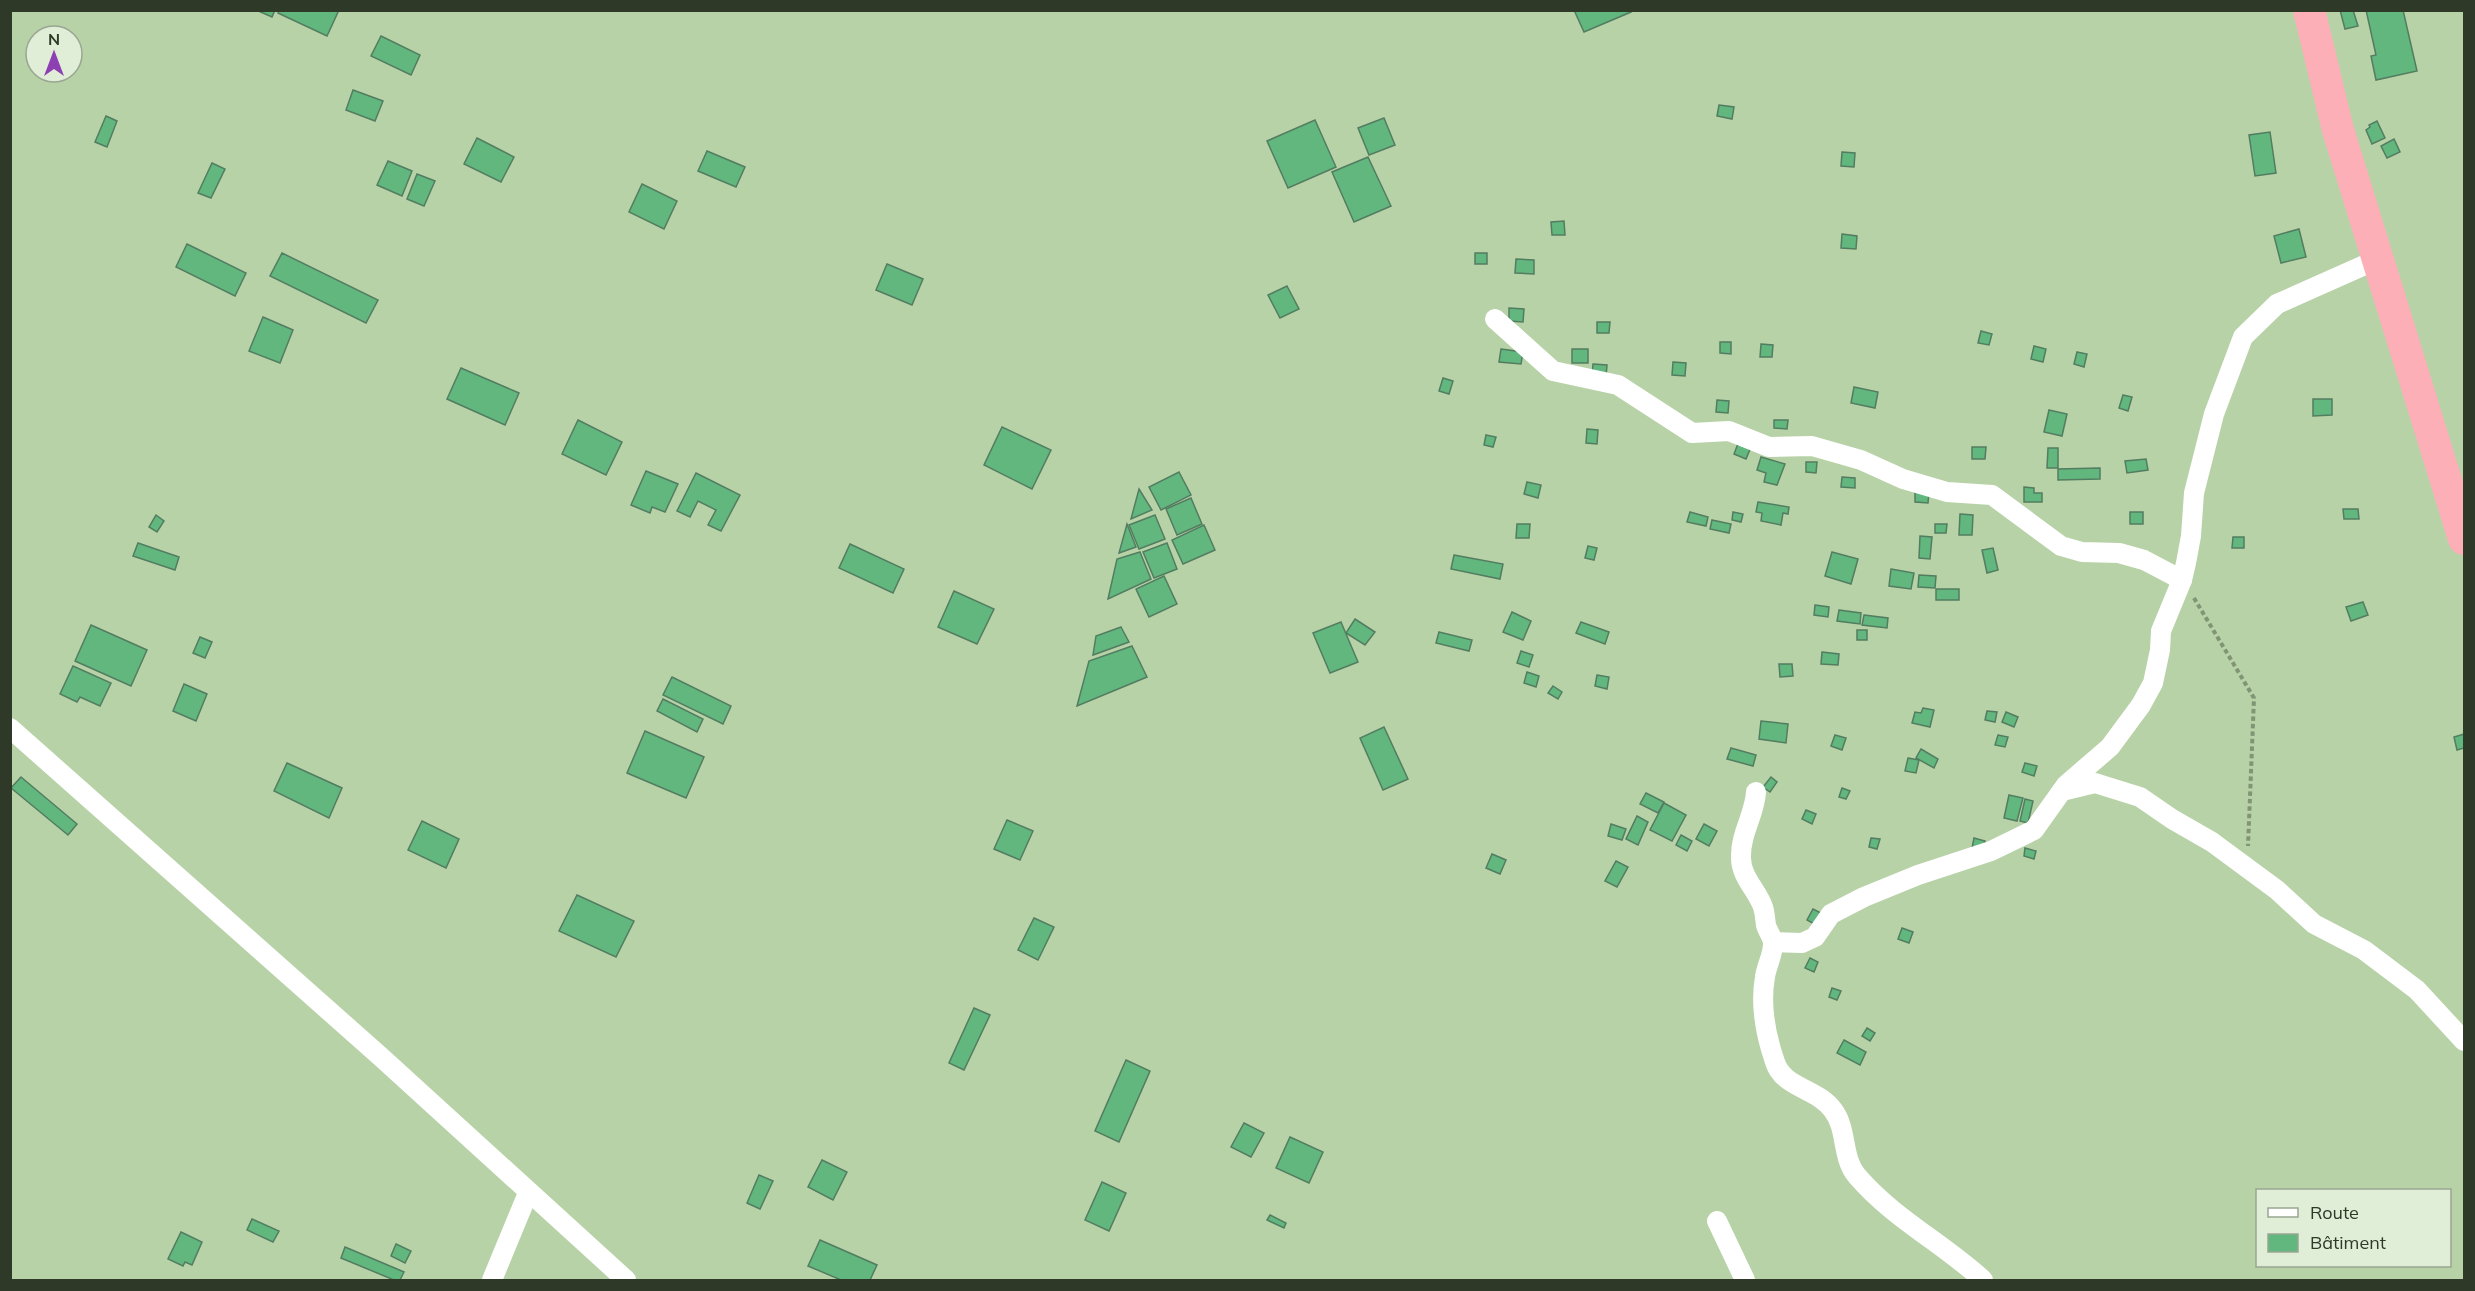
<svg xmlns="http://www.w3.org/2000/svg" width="2475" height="1291" viewBox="0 0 2475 1291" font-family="Mulish,sans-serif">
  <rect width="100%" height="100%" fill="#b8d2a7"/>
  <g fill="#61b77e" stroke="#537d60" stroke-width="1.5">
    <polygon points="256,10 275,10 272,17"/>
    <polygon points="279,10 339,10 327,36 278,13"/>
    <polygon points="1574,10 1630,10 1631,12 1584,32"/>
    <polygon points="2340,10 2353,10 2358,26 2345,29"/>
    <polygon points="2366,10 2403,10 2417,71 2376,80 2371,56 2376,55"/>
    <polygon points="381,36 420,55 411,75 371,56"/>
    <polygon points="353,90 383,101 375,121 346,110"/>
    <polygon points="1719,105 1734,107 1732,119 1717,116"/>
    <polygon points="106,116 117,121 107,147 95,142"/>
    <polygon points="1384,118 1395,145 1369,155 1358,128"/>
    <polygon points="1315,120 1336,167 1288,188 1267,141"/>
    <polygon points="2377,121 2385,138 2372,144 2366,130 2370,127 2369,125"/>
    <polygon points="2270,132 2276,173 2255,176 2249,135"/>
    <polygon points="477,138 514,157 501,182 464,164"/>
    <polygon points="2394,139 2400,152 2387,158 2381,146"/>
    <polygon points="707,151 745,167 736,187 698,171"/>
    <polygon points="1842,152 1855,153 1854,167 1841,166"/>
    <polygon points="1368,157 1391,206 1354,222 1332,172"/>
    <polygon points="388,161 412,171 402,196 377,185"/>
    <polygon points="212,163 225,169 211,198 198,193"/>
    <polygon points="417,174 435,181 424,206 407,199"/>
    <polygon points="642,184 677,201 664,229 629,212"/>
    <polygon points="1564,221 1565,235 1552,235 1551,222"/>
    <polygon points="2299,229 2306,257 2281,263 2274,236"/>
    <polygon points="1842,234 1857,236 1856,249 1841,248"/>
    <polygon points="187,244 246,273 235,296 176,267"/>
    <polygon points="282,253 378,300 366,323 270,276"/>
    <rect x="1475" y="253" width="12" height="11"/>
    <polygon points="1516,259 1534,260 1534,274 1515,273"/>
    <polygon points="887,264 923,279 912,305 876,290"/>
    <polygon points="1287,286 1299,309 1280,318 1268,295"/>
    <polygon points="1509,308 1524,309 1523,322 1509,321"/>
    <polygon points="263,317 293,330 280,363 249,351"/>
    <polygon points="1597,322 1610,322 1609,333 1597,333"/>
    <polygon points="1981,331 1992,334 1989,345 1978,343"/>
    <polygon points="1720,342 1731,342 1731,354 1720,353"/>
    <polygon points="1761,344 1773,345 1772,357 1760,357"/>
    <polygon points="2034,346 2046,349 2043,362 2031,359"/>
    <polygon points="1501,349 1523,352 1521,364 1499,362"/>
    <rect x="1572" y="349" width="16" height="14"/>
    <polygon points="2077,352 2087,354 2084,367 2074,364"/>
    <polygon points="1673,362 1686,363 1685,376 1672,375"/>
    <polygon points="1593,364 1607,365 1606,377 1592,376"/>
    <polygon points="461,368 519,393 505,425 447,399"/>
    <polygon points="1443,378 1453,381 1449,394 1439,391"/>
    <polygon points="1854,387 1878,392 1875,408 1851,403"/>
    <polygon points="2123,395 2132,397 2128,411 2119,408"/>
    <polygon points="2313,399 2332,399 2332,415 2313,416"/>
    <polygon points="1717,400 1729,401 1728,413 1716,412"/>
    <polygon points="2049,410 2067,414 2062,436 2044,432"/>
    <polygon points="578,420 622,442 606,475 562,454"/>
    <polygon points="1774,420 1788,420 1787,429 1774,428"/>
    <polygon points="1002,427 1051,450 1032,489 984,465"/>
    <polygon points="1587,429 1598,430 1597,444 1586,443"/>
    <polygon points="1486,435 1496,437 1493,447 1484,445"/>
    <polygon points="1739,441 1751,447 1746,459 1734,454"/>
    <polygon points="1972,447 1986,447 1985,459 1972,459"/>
    <polygon points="2048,448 2058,448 2058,468 2047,468"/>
    <polygon points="1761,457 1785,464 1777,485 1764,482 1766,473 1757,470"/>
    <polygon points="2146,459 2148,470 2127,473 2125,461"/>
    <polygon points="1806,462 1817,462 1816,473 1806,472"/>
    <polygon points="2100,468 2100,479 2058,480 2058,469"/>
    <polygon points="646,471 678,484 665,512 652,507 650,513 631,505"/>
    <polygon points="1179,472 1191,495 1161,510 1149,487"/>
    <polygon points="696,473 740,495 721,531 708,525 716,510 698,501 690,517 677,511"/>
    <polygon points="1842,477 1855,478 1855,488 1841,487"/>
    <polygon points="1527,482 1541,485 1538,498 1524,494"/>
    <polygon points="2024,487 2034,488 2034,493 2042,493 2042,502 2024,502"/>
    <polygon points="1139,489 1152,510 1131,519"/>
    <polygon points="1915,492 1929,492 1928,503 1915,502"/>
    <polygon points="1191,498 1202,524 1177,535 1166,509"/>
    <polygon points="1758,502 1789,507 1788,514 1783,513 1781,525 1761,521 1762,513 1756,512"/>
    <polygon points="2343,509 2358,509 2359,519 2344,519"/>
    <polygon points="1690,512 1708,517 1706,526 1687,522"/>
    <polygon points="1733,512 1743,514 1741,522 1732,520"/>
    <rect x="2130" y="512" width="13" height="12"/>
    <polygon points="1960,514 1973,515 1972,535 1959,535"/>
    <polygon points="156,515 164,521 157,532 149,527"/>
    <polygon points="1155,515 1165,539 1139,549 1129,525"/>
    <polygon points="1712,520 1731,524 1729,533 1710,529"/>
    <polygon points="1127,524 1136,547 1119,553"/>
    <polygon points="1517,524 1530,524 1529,538 1516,538"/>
    <polygon points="1935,524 1947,524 1946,533 1935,533"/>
    <polygon points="1204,525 1215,550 1183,564 1172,540"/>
    <polygon points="1920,536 1932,537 1930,559 1919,558"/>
    <polygon points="2233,537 2244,537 2244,548 2232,548"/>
    <polygon points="138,543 179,557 175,570 133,556"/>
    <polygon points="1167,543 1177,569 1154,578 1143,552"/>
    <polygon points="850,544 904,569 893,593 839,568"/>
    <polygon points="1588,546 1597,548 1594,560 1585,558"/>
    <polygon points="1993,548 1998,570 1987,573 1982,550"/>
    <polygon points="1140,552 1151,579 1108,599 1117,559"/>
    <polygon points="1832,552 1858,559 1851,584 1825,576"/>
    <polygon points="1454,555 1503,564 1500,579 1451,569"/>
    <polygon points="1891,569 1914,573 1911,589 1889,586"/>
    <polygon points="1919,575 1936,576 1935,588 1918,587"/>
    <polygon points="1164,576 1177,604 1149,617 1136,589"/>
    <rect x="1936" y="589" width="23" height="11"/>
    <polygon points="954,591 994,609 977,644 938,627"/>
    <polygon points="2363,602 2368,615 2351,621 2346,607"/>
    <polygon points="1815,605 1829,607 1828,617 1814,615"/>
    <polygon points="1839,610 1861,613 1860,624 1837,621"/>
    <polygon points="1512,612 1531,621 1523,640 1503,632"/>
    <polygon points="1864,615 1888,618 1887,628 1862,625"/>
    <polygon points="1355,619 1375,632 1365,645 1346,633"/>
    <polygon points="1341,622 1358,662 1330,673 1313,633"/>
    <polygon points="1581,622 1609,632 1605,644 1576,633"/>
    <polygon points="91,625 147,650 131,686 75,661"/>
    <polygon points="1121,627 1129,642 1093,655 1096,636"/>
    <rect x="1857" y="630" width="10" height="10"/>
    <polygon points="1439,632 1472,640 1469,651 1436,643"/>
    <polygon points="200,637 212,642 205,658 193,653"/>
    <polygon points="1132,646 1147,677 1077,706 1089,661"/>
    <polygon points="1521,651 1533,655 1529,667 1517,663"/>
    <polygon points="1822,652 1839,654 1838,665 1821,664"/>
    <polygon points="1779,664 1792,664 1793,676 1780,677"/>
    <polygon points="73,666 111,683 100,706 80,697 77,702 60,694"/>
    <polygon points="1527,672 1539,676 1536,687 1524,683"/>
    <polygon points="1597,675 1609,677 1607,689 1595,686"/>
    <polygon points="672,677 731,706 723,724 663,695"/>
    <polygon points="184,684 207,694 196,721 173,711"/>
    <polygon points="1553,686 1562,692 1558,699 1548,693"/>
    <polygon points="663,699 703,719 697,732 657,711"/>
    <polygon points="1923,708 1934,710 1930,727 1912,723 1915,712 1921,713"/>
    <polygon points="1987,711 1997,712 1995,722 1985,720"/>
    <polygon points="2006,712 2018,717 2014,727 2002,722"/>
    <polygon points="1761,721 1788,724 1786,743 1759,739"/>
    <polygon points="1384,727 1408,779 1383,790 1360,738"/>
    <polygon points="645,731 704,757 686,798 627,773"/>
    <polygon points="2464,734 2464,748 2457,750 2454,737"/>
    <polygon points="1835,735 1846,738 1842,750 1831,746"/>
    <polygon points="1998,735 2008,737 2005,747 1995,745"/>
    <polygon points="1731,748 1756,755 1753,766 1727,759"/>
    <polygon points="1921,749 1938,759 1934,768 1916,758"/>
    <polygon points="1908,758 1919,760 1916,773 1905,771"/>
    <polygon points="287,763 342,788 329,818 274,791"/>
    <polygon points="2025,763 2037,766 2034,776 2022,772"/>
    <polygon points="21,777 77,824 68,835 11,788"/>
    <polygon points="1771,777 1777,782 1770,792 1763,787"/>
    <polygon points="1842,788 1850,791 1846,799 1839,797"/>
    <polygon points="1646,793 1664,802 1658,813 1640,804"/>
    <polygon points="2009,795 2023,798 2017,821 2004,818"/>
    <polygon points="2025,799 2033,801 2028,823 2020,821"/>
    <polygon points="1664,803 1686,815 1672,841 1650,830"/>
    <polygon points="1806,810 1816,814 1812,824 1802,819"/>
    <polygon points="1637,816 1648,822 1638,845 1626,839"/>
    <polygon points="1007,820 1033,831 1020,860 994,849"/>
    <polygon points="422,821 459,839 446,868 408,850"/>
    <polygon points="1611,824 1626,829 1622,840 1608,836"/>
    <polygon points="1704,824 1717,831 1709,846 1696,839"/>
    <polygon points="1681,835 1692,841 1687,851 1676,845"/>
    <polygon points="1871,838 1880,839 1877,849 1869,847"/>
    <polygon points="1974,838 1985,841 1982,851 1972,848"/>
    <polygon points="2025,848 2036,851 2034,859 2024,856"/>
    <polygon points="1492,854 1506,860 1500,874 1486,868"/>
    <polygon points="1616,861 1628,867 1617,887 1605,881"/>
    <polygon points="577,895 634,921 616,957 559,931"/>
    <polygon points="1813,909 1821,913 1816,925 1807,920"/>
    <polygon points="1034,918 1054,927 1038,960 1018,950"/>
    <polygon points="1902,928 1913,932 1909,943 1898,939"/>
    <polygon points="1810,958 1818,962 1814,972 1805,968"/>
    <polygon points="1832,988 1841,991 1837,1000 1829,997"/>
    <polygon points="974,1008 990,1015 964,1070 949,1063"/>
    <polygon points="1867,1028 1875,1033 1870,1041 1862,1036"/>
    <polygon points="1844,1040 1866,1052 1860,1065 1837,1053"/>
    <polygon points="1126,1060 1150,1071 1119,1142 1095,1131"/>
    <polygon points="1244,1123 1264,1133 1251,1157 1231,1147"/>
    <polygon points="1290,1137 1323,1152 1309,1183 1276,1168"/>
    <polygon points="822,1160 847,1172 833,1200 808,1187"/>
    <polygon points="759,1175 773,1181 760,1209 747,1203"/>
    <polygon points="1102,1182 1126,1193 1109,1231 1085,1220"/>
    <polygon points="1270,1215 1286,1223 1284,1228 1267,1220"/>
    <polygon points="252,1219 279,1231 273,1242 247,1230"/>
    <polygon points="181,1232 202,1242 192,1265 185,1262 183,1266 168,1259"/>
    <polygon points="820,1240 877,1265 870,1280 841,1280 808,1266"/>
    <polygon points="396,1244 411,1251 405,1263 391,1256"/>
    <polygon points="345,1247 404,1272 400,1280 394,1280 341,1258"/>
  </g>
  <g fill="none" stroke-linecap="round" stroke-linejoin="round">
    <polyline stroke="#819574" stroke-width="4" stroke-dasharray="4.5 3" stroke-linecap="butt" points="2194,598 2254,698 2248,846"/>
    <g stroke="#fff" stroke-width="20">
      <polyline points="1495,319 1553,371 1618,385 1692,433 1729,431 1769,447 1812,446 1861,460 1903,479 1947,492 1992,495 2061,546 2082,552 2119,553 2144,560 2182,580"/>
      <polyline points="10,728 381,1057 626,1280"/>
      <polyline points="2062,791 2095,783 2140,797 2172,819 2212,842 2277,890 2314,924 2364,950 2417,990 2464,1041"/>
      <path d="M 1756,792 C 1755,814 1740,834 1741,858 C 1741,877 1757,890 1763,907 C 1765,913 1765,919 1766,925 C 1767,930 1772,936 1773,942 C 1774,953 1766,967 1765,977 C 1760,1005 1766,1036 1775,1062 C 1783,1088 1817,1088 1833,1110 C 1848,1130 1841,1157 1857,1176 C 1893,1218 1944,1244 1983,1280"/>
      <polyline points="1773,942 1802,943 1815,937 1831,914 1864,897 1918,875 1991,851 2034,830 2066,785 2110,747 2141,705 2153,683 2160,650 2161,631 2182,580 2186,563 2191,536 2194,493 2214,414 2243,337 2277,304 2378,259"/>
      <polyline points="1717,1221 1745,1280"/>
      <polyline points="492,1280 528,1193"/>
    </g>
    <polyline stroke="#fcafb7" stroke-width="32" points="2309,10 2338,130 2464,539"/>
  </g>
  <rect width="2475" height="1291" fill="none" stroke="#2e3927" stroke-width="24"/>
  <rect x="2256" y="1189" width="195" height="78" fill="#e0eed8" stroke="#99a691" stroke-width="1.5"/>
  <rect x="2268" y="1208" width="30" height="9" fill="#ffffff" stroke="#99a691" stroke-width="1.5"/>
  <text x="2310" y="1219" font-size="18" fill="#2e3927">Route</text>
  <rect x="2268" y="1234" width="30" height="18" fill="#61b77e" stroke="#99a691" stroke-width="1.5"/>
  <text x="2310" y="1249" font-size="18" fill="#2e3927">Bâtiment</text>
  <g transform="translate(54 54)"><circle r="28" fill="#e0eed8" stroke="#99a691" stroke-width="1.5"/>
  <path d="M0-4.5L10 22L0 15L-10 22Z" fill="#8d40b1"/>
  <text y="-9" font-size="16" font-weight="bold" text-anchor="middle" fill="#2e3927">N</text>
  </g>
</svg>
